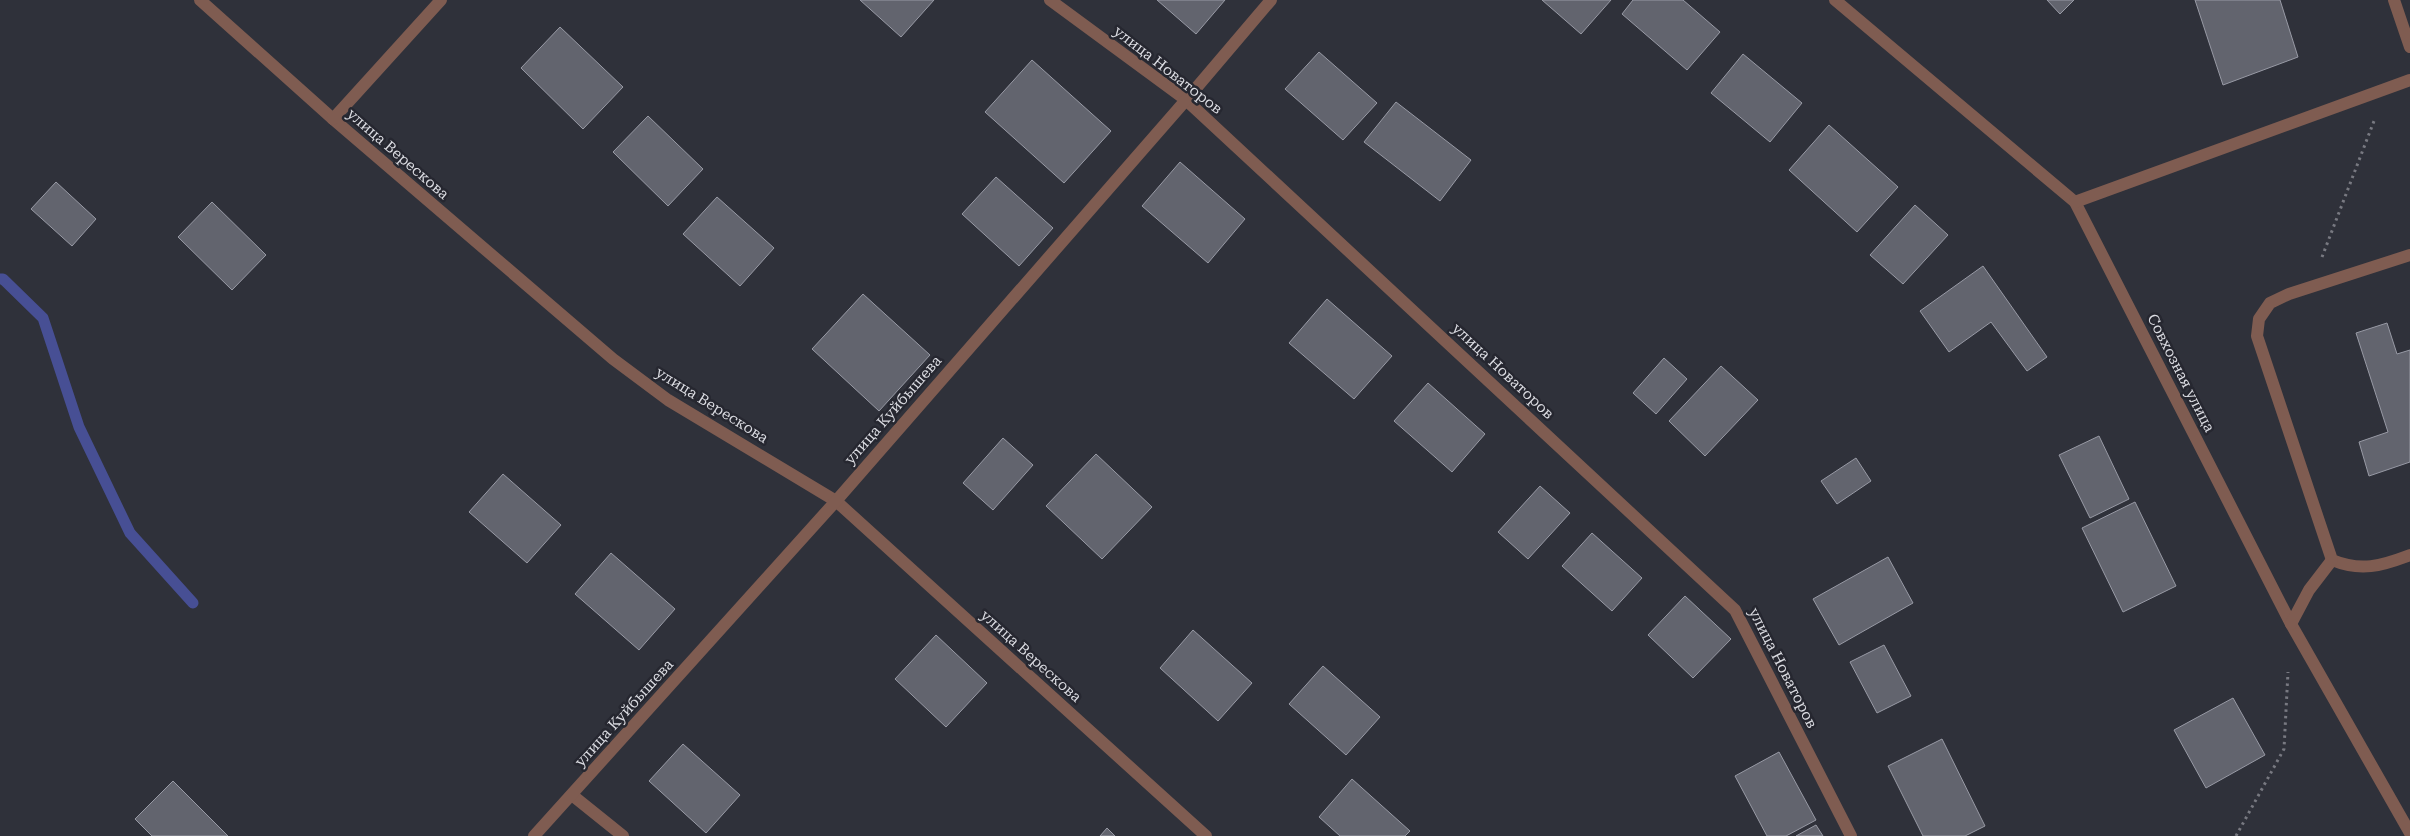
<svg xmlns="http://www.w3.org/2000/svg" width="2410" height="836" viewBox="0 0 2410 836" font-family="'Roboto Serif',serif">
  <rect width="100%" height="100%" fill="#2f313a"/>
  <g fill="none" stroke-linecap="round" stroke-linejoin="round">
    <polyline stroke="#474f94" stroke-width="11" points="0,279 3,279 43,318 79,427 130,533 193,603"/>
  </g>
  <g fill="#62646e" stroke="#989aa5">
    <polygon points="860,0 934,0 901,37"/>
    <polygon points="1157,0 1225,0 1196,34"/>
    <polygon points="1542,0 1611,0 1581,34"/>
    <polygon points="1633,0 1683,0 1720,32 1687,70 1622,14"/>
    <polygon points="2047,0 2074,0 2060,14"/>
    <polygon points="2195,0 2280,0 2298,57 2223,85"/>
    <polygon points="560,27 623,87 583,129 521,68"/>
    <polygon points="1319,52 1377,103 1343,140 1285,89"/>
    <polygon points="1743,54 1802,103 1770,142 1711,93"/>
    <polygon points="1032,60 1111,131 1064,183 985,112"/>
    <polygon points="1396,102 1471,160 1440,201 1364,142"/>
    <polygon points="648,116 703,169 668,206 613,152"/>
    <polygon points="1829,125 1898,187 1857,232 1789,170"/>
    <polygon points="1180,162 1245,219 1208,263 1142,206"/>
    <polygon points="996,177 1053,228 1019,266 962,214"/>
    <polygon points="56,182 96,219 72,246 31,209"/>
    <polygon points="717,197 774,248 740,286 683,234"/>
    <polygon points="212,202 266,255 232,290 178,237"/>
    <polygon points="1915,205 1948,235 1903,284 1870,255"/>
    <polygon points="1983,266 2047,357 2027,371 1991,322 1949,352 1920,311"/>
    <polygon points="863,294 930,355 879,411 812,349"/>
    <polygon points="1327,299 1392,356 1354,399 1289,343"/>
    <polygon points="2387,323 2397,354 2410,350 2410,462 2369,476 2359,442 2388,432 2356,333"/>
    <polygon points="1664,358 1687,379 1656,414 1633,393"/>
    <polygon points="1721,366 1758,400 1705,456 1669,421"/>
    <polygon points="1428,383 1485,434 1452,472 1394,421"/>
    <polygon points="2099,436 2129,499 2090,518 2059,455"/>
    <polygon points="1003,438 1033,465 993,510 963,483"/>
    <polygon points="1096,454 1152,507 1102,559 1046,506"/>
    <polygon points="1856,458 1871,481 1837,504 1821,481"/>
    <polygon points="503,474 561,525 527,563 469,512"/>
    <polygon points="1540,486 1570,513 1528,559 1498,532"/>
    <polygon points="2135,502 2176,586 2123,612 2082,528"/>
    <polygon points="1592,533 1642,578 1612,611 1562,566"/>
    <polygon points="611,553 675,609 639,650 575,594"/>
    <polygon points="1888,557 1913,603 1839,645 1813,599"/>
    <polygon points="1685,596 1731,639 1693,678 1648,635"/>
    <polygon points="1193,630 1252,683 1218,721 1160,668"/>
    <polygon points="936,635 987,683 946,727 895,679"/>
    <polygon points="1884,645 1911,696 1877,713 1850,662"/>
    <polygon points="1323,666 1380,717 1346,755 1289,704"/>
    <polygon points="2233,698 2265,755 2206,788 2174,730"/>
    <polygon points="1942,739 1985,826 1965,836 1923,836 1888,766"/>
    <polygon points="683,744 740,795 706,833 649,781"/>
    <polygon points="1779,752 1816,820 1786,836 1767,836 1735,776"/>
    <polygon points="1352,779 1410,831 1405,836 1340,836 1319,817"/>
    <polygon points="173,781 228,836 152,836 135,819"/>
    <polygon points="1816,825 1823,836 1796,836"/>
    <polygon points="1107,828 1115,836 1100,836"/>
  </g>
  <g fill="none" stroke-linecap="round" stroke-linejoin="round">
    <g stroke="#787981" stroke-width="3" stroke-dasharray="2.5 4" stroke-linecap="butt">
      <polyline points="2322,257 2374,121"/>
      <polyline points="2236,836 2284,749 2288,672"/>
    </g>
    <g stroke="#7f5c51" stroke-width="12">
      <polyline points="200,0 333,119 613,359 668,400 836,501 1206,836"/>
      <polyline points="1050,0 1186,100 1735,610 1851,836"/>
      <polyline points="1835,0 2075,202 2291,624 2410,833"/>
      <polyline points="2394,0 2410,47"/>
      <polyline points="333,119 441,0"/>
      <polyline points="2075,202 2410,80"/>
      <path d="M 2410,255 L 2289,294 L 2270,303 L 2259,319 L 2257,336 L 2332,560 C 2361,572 2381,566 2410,555"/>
      <polyline points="2291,624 2309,590 2332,560"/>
      <polyline points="572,795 623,836"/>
      <polyline points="534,836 836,501 1186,100 1271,0"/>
    </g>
  </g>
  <g text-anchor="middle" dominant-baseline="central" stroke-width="5" stroke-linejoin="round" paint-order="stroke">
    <g font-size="15" fill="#dadbe1" stroke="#262730">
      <text transform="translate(1168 70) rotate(38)">улица Новаторов</text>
      <text transform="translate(398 154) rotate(41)">улица Верескова</text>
      <text transform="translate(1503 371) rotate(43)">улица Новаторов</text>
      <text transform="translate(2181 373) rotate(63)">Совхозная улица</text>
      <text transform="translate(712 405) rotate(32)">улица Верескова</text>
      <text transform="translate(893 410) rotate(-49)">улица Куйбышева</text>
      <text transform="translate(1031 656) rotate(42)">улица Верескова</text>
      <text transform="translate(1783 668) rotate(63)">улица Новаторов</text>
      <text transform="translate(624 713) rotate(-48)">улица Куйбышева</text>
    </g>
  </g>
</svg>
